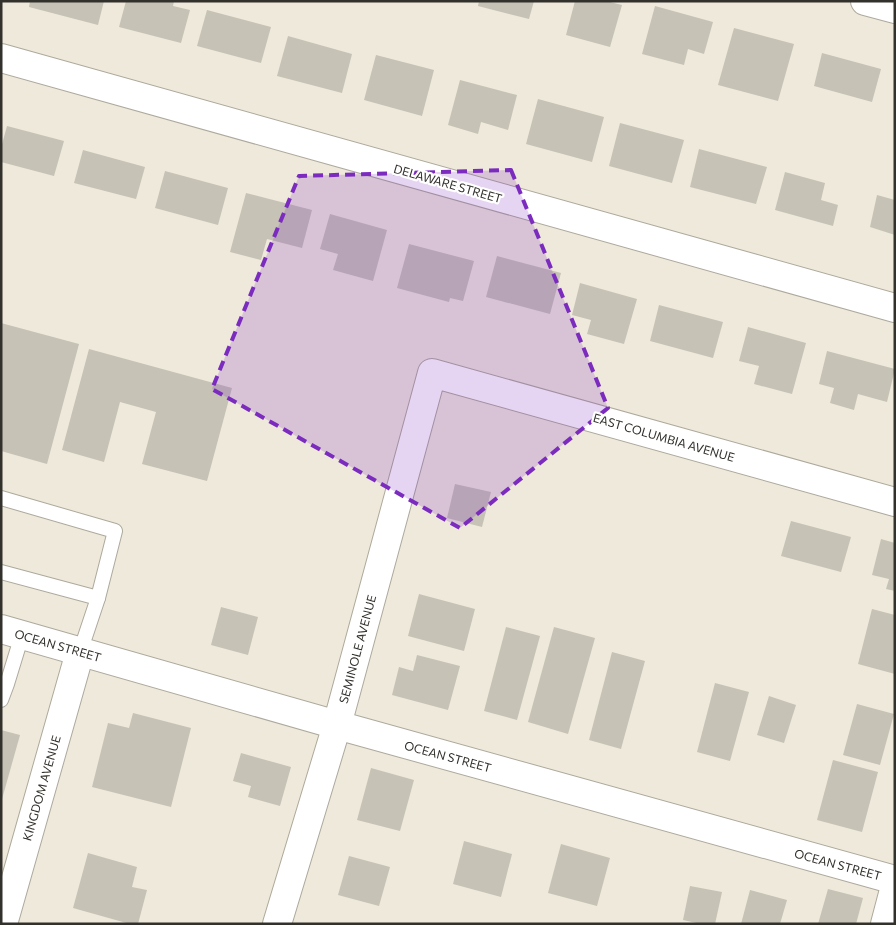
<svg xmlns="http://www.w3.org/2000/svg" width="896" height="925" viewBox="0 0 896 925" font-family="Commissioner,sans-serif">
  <rect width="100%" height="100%" fill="#eee9db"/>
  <g fill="#c6c2b5">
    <polygon points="30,1 104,1 98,25 29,7"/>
    <polygon points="126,1 174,1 173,6 190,10 181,43 119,27"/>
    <polygon points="479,1 534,1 529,19 478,6"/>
    <polygon points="575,1 606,1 622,5 610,47 566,35"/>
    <polygon points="655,6 713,22 704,54 688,49 684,65 642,54"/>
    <polygon points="207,10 271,27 261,63 197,46"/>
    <polygon points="734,28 794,44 778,101 718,85"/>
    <polygon points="288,36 352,54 342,93 277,76"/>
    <polygon points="822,53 881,69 872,102 814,86"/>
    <polygon points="376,55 434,70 422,116 364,100"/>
    <polygon points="460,80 517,95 508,130 481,122 478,134 448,125"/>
    <polygon points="538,99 604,117 592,162 526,144"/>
    <polygon points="620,123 684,140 672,183 609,166"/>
    <polygon points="7,126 64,141 54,176 1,162 1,148"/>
    <polygon points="699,149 767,167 756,204 690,187"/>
    <polygon points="83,150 145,167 136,199 74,183"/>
    <polygon points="165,171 228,188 218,225 155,208"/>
    <polygon points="785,172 825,183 821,200 838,205 833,226 775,210"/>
    <polygon points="246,193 312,210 302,248 267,239 261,260 230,252"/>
    <polygon points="877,195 895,200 895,235 870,227"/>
    <polygon points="330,214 387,230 373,281 333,270 338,254 320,249"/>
    <polygon points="409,244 474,261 463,301 450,298 449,302 397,288"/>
    <polygon points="497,256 561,273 550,314 486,297"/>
    <polygon points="580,283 637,299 624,344 587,334 591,320 572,315"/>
    <polygon points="659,305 723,322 713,358 650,341"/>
    <polygon points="1,323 79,344 47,464 1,451"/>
    <polygon points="748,327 806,343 792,394 754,384 759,366 739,361"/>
    <polygon points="89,349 232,388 207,481 142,464 156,412 120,402 104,462 62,450"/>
    <polygon points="827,351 895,369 887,402 858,394 854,410 830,403 834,388 819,384"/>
    <polygon points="455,484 491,492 482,527 447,518"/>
    <polygon points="791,521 851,537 841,572 781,556"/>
    <polygon points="881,539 895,543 895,591 886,589 889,579 872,575"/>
    <polygon points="419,594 475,609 464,651 408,636"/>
    <polygon points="221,607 258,617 248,655 211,645"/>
    <polygon points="872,609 895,615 895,649 894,653 895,654 895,674 858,664"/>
    <polygon points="506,627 540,636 517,720 484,711"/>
    <polygon points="554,627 595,638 568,734 528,722"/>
    <polygon points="612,652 645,661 621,749 589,740"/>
    <polygon points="417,655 460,666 448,710 392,695 399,667 413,671"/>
    <polygon points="715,683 749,692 730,761 697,752"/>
    <polygon points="769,696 796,705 784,743 757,735"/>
    <polygon points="857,704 894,714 880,765 843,755"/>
    <polygon points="133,713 191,728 171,807 92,787 108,723 129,728"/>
    <polygon points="1,730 20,735 2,799 1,799"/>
    <polygon points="241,753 291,767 280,806 248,797 251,786 233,781"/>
    <polygon points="833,760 878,772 862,832 817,820"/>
    <polygon points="371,768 414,780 400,831 357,820"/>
    <polygon points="464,841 512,854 501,897 453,884"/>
    <polygon points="561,844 610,858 597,906 548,893"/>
    <polygon points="88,853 137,867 132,887 147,890 138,924 130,924 73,908"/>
    <polygon points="349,856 390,867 379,906 338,895"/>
    <polygon points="690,886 722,892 715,924 701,924 683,920"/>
    <polygon points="828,889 863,898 856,924 818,924"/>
    <polygon points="750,890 787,900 780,924 741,924"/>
  </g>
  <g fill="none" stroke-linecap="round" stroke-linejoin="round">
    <defs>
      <g id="service">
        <polyline points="1,498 115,531 98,598 80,652"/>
        <polyline points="1,572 98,598"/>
        <polyline points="1,700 7,684 22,635"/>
      </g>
      <g id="minor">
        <polyline points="865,1 895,9"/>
        <polyline points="1,58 895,308"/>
        <polyline points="1,629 337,725 895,880"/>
        <polyline points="3,924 80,652"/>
        <polyline points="277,924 337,725 432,373 895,502"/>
        <polyline points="885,924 895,886"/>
      </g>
    </defs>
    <use href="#service" stroke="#ada99c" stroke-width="16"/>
    <use href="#minor" stroke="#ada99c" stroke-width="30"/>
    <use href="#service" stroke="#fff" stroke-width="14"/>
    <use href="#minor" stroke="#fff" stroke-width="28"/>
  </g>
  <path fill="#7b2cbf" fill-opacity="0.2" stroke="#7b2cbf" stroke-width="4" stroke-dasharray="10 6" stroke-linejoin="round" d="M 511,170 L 608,408 L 460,528 L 212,389 L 299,176 Z"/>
  <g text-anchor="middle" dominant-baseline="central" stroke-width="4.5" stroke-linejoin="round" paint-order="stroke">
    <g font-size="12" fill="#33312c" stroke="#fff">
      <text transform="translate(448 183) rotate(16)">DELAWARE STREET</text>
      <text transform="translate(664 437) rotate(16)">EAST COLUMBIA AVENUE</text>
      <text transform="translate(58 645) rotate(16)">OCEAN STREET</text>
      <text transform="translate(357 649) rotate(-75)">SEMINOLE AVENUE</text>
      <text transform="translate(448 756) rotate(15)">OCEAN STREET</text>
      <text transform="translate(41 788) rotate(-74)">KINGDOM AVENUE</text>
      <text transform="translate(838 864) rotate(15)">OCEAN STREET</text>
    </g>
  </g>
  <rect width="896" height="925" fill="none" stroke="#33312c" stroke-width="5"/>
</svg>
